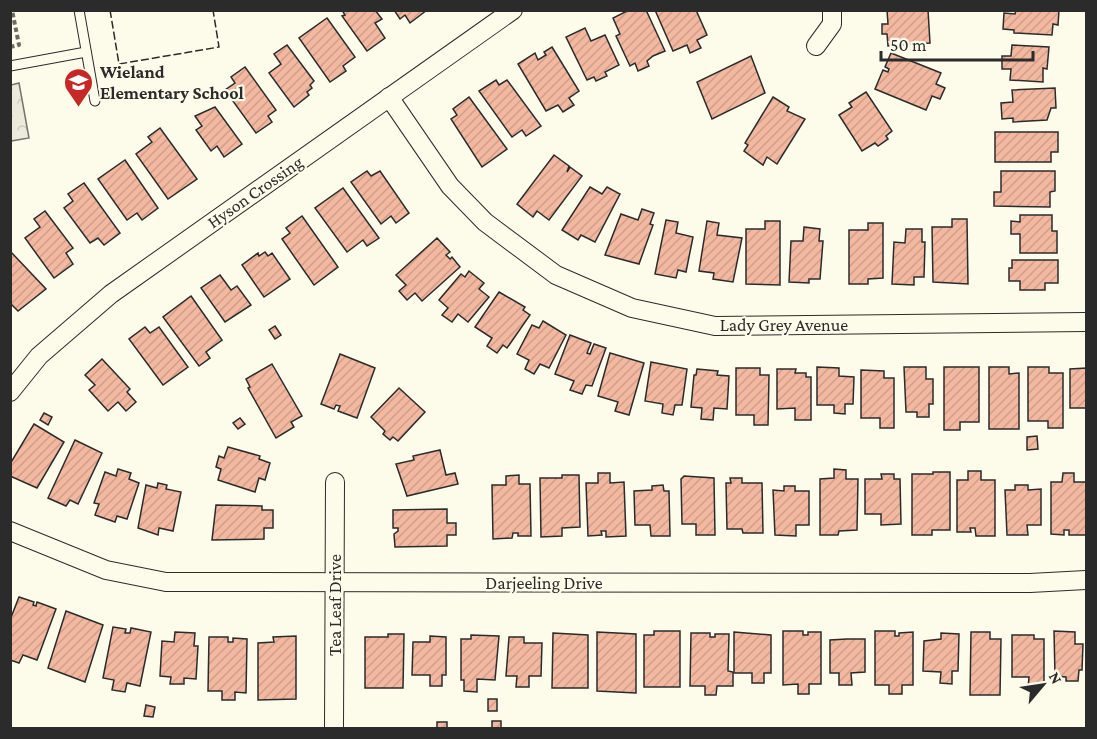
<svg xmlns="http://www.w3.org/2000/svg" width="1097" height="739" viewBox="0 0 1097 739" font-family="'Crimson Pro',serif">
  <defs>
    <pattern id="park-crowns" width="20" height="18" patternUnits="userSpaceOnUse" patternTransform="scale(1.5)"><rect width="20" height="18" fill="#ecebdb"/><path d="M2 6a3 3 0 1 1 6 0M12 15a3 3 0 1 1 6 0" fill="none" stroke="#cbcabc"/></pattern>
    <pattern id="building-hatch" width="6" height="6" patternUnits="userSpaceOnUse" patternTransform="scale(1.5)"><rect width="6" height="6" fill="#f2b8a0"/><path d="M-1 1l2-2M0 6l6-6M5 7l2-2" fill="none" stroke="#d09e8a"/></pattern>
  </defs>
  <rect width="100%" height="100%" fill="#fdfbea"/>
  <polygon fill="url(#park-crowns)" stroke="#74746e" stroke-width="1.5" points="19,83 29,138 11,141 11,85"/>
  <g fill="url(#building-hatch)" stroke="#2b2b2b" stroke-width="1.5">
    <polygon points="342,10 375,10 382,19 375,23 385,38 367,51 342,16 345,15"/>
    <polygon points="394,10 427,10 410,23 405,15 400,19"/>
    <polygon points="629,10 646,10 665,51 653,56 647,61 649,66 638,71 635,63 630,66 616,36 620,34 613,18"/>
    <polygon points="655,10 696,10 707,35 697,40 701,48 690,53 687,45 673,51"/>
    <polygon points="887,10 928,10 930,43 888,46 887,34 882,34 882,24 888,24"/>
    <polygon points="1016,10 1059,10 1058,25 1053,24 1052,35 1014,33 1014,30 1003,29 1004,13 1015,14"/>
    <polygon points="327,18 355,57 343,66 346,71 330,82 299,38"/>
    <polygon points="585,28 591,41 605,35 619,65 605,72 607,76 596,81 594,77 587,80 566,37"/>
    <polygon points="287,45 314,81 310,85 312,88 307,92 309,95 294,107 269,73 281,64 274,54"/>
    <polygon points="1012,45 1049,47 1047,69 1043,68 1043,82 1010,80 1011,69 1002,69 1002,56 1011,56"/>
    <polygon points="552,47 579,91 569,98 574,105 563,112 558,105 546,111 518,64 535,53 538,60 546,55 544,52"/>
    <polygon points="891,53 941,73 936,84 945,88 940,99 932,96 926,110 875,89 883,70 888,72 889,69 885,67"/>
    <polygon points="751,56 765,93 712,119 697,82"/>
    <polygon points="245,67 276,110 268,116 272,122 256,133 225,90 235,83 231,77"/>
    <polygon points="496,80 499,85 507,80 541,126 526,136 522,130 512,137 479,91"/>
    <polygon points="1055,88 1056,108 1051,108 1047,120 1013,122 1013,118 1002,119 1001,103 1013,102 1012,90"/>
    <polygon points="866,92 892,131 886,136 888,139 878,146 875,143 862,151 839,115 852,107 849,103"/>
    <polygon points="469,97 507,149 482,167 451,119 457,115 453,109"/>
    <polygon points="773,97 789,107 787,111 805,119 777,164 767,157 763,165 744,151 748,145 745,143"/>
    <polygon points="215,107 242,144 224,157 217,146 211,151 196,130 202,126 195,116"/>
    <polygon points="160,128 197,179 168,199 136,154 152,142 148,137"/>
    <polygon points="995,132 1058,132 1058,152 1051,152 1051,162 995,162"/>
    <polygon points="554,155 569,166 567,172 570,167 582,176 549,220 537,211 533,217 517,204"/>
    <polygon points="125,160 158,208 142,220 137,213 127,220 98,179"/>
    <polygon points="367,171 371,176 380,171 409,213 396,223 391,216 381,224 351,182"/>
    <polygon points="1001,171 1055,171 1055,191 1050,192 1050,207 994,206 994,192 1001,192"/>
    <polygon points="84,183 120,233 104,245 98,238 90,243 64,208 73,201 68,194"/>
    <polygon points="590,187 602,194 607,187 620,194 595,242 581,235 578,240 562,230"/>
    <polygon points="343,188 379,238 367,246 363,240 347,252 315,208"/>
    <polygon points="642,209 654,213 650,224 653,225 639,264 605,255 621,214 638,220"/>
    <polygon points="45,211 73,248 66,253 73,264 54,278 25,238 40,227 34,219"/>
    <polygon points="1020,215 1052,215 1052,231 1057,231 1057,253 1020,253 1020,234 1011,234 1011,221 1020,222"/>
    <polygon points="302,216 338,267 314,285 282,239 290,233 286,228"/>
    <polygon points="952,219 967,219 968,284 933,282 932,227 952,227"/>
    <polygon points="666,220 678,222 676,233 693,237 686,272 678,270 676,278 655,274"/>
    <polygon points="707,221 719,223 717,235 742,238 733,282 713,279 714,273 699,271"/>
    <polygon points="765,221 780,221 780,285 746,284 746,229 765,229"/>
    <polygon points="868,223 883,223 883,278 868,279 868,284 849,284 849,230 868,230"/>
    <polygon points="804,227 820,229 819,241 823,241 820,279 809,279 809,283 789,282 791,241 803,241"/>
    <polygon points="906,229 922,229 922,242 925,242 924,277 914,277 914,285 892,284 894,242 905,243"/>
    <polygon points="437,238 450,252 446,255 450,259 452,257 460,267 422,301 415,293 407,300 399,291 406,285 396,275"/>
    <polygon points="10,251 46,289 18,311 10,303"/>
    <polygon points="265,252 268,256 272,253 290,279 264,297 242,265 258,253 259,256"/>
    <polygon points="1012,260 1058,260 1058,283 1045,283 1045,290 1020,290 1020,281 1009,281 1009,268 1012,268"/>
    <polygon points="469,271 484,283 479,289 489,297 468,322 458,314 452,322 442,315 448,308 439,300 461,274 465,277"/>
    <polygon points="220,275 231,290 237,286 251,305 225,322 201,288"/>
    <polygon points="499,292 525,307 523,310 530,315 507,348 503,345 497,353 487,346 492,338 475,327"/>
    <polygon points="191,296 222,340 206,352 210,358 199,366 163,317"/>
    <polygon points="543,321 566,335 549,368 540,364 534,374 525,369 529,360 517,354 532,325 539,328"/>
    <polygon points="275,326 281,335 275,339 269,330"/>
    <polygon points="145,327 150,333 159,327 188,367 163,385 129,339"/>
    <polygon points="570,335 591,343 587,353 590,354 594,344 606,348 592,386 586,385 582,394 570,390 574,381 555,374"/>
    <polygon points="610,353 644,363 629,415 615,411 618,402 598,396"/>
    <polygon points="340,354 375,368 357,418 338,411 340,406 336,405 334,409 321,404"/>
    <polygon points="102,359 130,389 127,392 136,402 126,411 118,402 108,411 89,390 95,385 85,375"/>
    <polygon points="651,362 687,369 682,405 675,405 673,415 662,413 663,404 645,401"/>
    <polygon points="272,364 302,416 291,422 294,427 276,438 248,388 250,387 246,379"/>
    <polygon points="817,367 839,368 839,376 854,377 853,404 845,404 845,414 834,413 834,405 817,405"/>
    <polygon points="904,367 926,367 926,379 933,379 933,404 929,404 929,417 917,417 917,412 906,412"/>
    <polygon points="944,367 979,367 979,422 960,422 960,430 944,430"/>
    <polygon points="989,367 1009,367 1009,374 1019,373 1019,429 989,429"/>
    <polygon points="1028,367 1049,367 1049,373 1063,373 1063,428 1048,428 1048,421 1028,421"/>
    <polygon points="736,368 760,368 760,375 769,375 768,425 754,425 754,415 736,415"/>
    <polygon points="1086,368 1086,408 1070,408 1070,369"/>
    <polygon points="697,369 718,371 717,375 729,376 727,409 714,408 713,420 701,419 702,408 691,407 694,375 696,375"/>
    <polygon points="777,369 796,369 795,373 806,373 806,377 811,377 811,420 795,420 795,408 777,409"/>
    <polygon points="861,370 884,371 884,378 894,378 894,428 880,428 880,418 861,418"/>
    <polygon points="399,388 425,412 398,441 393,437 390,440 383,434 385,431 371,417"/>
    <polygon points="44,413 52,417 48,425 40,420"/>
    <polygon points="240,418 245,424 238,429 233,423"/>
    <polygon points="34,424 64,442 37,488 10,476 10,464"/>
    <polygon points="1037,436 1038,449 1027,450 1027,437"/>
    <polygon points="75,440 102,453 78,504 70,500 66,506 48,498"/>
    <polygon points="228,447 260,456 259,459 270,463 265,480 259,478 255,492 218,480 221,469 216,467 219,456 224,458"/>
    <polygon points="440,450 446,475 455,473 458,484 407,496 396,464 414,460 413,456"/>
    <polygon points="118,469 131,473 129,479 139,483 127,519 117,516 115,522 95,515 99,504 94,503 105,472 116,476"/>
    <polygon points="834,469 846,470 846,479 858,479 857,530 839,531 838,535 820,535 820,479 834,478"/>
    <polygon points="968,471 981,471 981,480 995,480 995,536 976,536 975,528 970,528 971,532 957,532 957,480 968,480"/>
    <polygon points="933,472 950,472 950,530 932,530 932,535 912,535 912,474 933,474"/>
    <polygon points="598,473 610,473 610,483 624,482 626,536 606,537 606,531 601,531 602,535 588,536 586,483 598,483"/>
    <polygon points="1063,473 1074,473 1074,482 1086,482 1086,535 1069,535 1069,530 1064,530 1064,535 1051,534 1051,482 1062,482"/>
    <polygon points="881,474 894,474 894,479 900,479 901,524 881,525 881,514 865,514 865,479 882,479"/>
    <polygon points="519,475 519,484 530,484 531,536 518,536 518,533 513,533 512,538 493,539 492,485 506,485 506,476"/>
    <polygon points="562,475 579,475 580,527 562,528 562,536 541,537 540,478 562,478"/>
    <polygon points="684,476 714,478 715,535 696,535 696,524 682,524 681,479"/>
    <polygon points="730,478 742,478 742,483 762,483 763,533 743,533 742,529 727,529 726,483 731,483"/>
    <polygon points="158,483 167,485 166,489 181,492 173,531 159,528 158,535 138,528 146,485 157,488"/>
    <polygon points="663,485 664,491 669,491 670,536 651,536 650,525 635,525 634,491 652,490 652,486"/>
    <polygon points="1015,485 1028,485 1028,490 1041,489 1041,525 1027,525 1028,535 1007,535 1005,490 1015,490"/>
    <polygon points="784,486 795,486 795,491 809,491 809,525 796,525 796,536 775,535 773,490 784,491"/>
    <polygon points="216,505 262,506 262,510 273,510 273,528 264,528 264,539 212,540"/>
    <polygon points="447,509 447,523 456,523 456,535 447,535 447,546 395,547 394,534 398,531 398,528 393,528 393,510"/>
    <polygon points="19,597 34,602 33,605 36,606 37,602 56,609 37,660 23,655 19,663 10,660 10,620"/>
    <polygon points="66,611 103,625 85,682 48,668"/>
    <polygon points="113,627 126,629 125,633 130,633 131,628 151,632 140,686 127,683 125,692 112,690 114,680 103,678"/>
    <polygon points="654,631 680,631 680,687 644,687 644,635 654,635"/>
    <polygon points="783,631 803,631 803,635 808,635 808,632 821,632 821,684 809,684 809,694 798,694 798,684 783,685"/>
    <polygon points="875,631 895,631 895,636 899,636 899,633 913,632 913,685 902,685 902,694 889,694 889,685 875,685"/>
    <polygon points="1054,631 1075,632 1075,644 1083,644 1082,670 1079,670 1078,681 1066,681 1066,677 1055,676"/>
    <polygon points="175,632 195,633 194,646 198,646 196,679 184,678 184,684 170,684 171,677 160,676 162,641 174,642"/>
    <polygon points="597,632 636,634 636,693 597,691"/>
    <polygon points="734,632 771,635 771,673 764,673 764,683 752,683 752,673 734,673"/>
    <polygon points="971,632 990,632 990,639 1001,639 1000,695 970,695"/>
    <polygon points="553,633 588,635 588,688 552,688"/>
    <polygon points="691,633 710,633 710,637 715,637 715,634 729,634 728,671 733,672 733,686 717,686 716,695 705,695 705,686 690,686"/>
    <polygon points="941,633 959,634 958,671 952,671 952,684 940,683 941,672 923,671 924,641 941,639"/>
    <polygon points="388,634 404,634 403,688 365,688 365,637 388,637"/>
    <polygon points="471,635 499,636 495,680 477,679 477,692 464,691 464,680 461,680 461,639 471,639"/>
    <polygon points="1012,635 1034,635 1034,639 1044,639 1044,688 1028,688 1029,677 1012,677"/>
    <polygon points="296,636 296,699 258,700 258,643 274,642 273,637"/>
    <polygon points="430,636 446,637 446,675 442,675 442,686 430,686 430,675 412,675 413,642 430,642"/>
    <polygon points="209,637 228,637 228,642 233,642 233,638 247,639 246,693 235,692 235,700 222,700 222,691 208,691"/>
    <polygon points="509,637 524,637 524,643 542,643 541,676 529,676 529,687 516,687 517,676 506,676"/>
    <polygon points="847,639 865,639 865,672 851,673 852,685 839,685 839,673 830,673 830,640"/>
    <rect x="488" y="699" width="9" height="12"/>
    <polygon points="146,705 155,707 153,717 144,716"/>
    <rect x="492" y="721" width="9" height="7"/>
    <rect x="437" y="722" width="10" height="6"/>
  </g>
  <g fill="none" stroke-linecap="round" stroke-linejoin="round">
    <defs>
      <g id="service">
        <polyline points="79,10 95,101"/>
        <polyline points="10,66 86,52"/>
      </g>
      <g id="minor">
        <polyline points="816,46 832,24 832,10"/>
        <polyline points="389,97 450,186 485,222 556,275 632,308 715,326 1086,322"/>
        <polyline points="10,392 39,356 111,294 513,10"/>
        <polyline points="10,531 106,570 166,582 1030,583 1086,580"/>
        <polyline points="334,728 335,482"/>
      </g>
    </defs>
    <use href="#service" stroke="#2b2b2b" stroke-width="11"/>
    <use href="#minor" stroke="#2b2b2b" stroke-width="20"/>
    <polyline stroke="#6a6964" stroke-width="4" stroke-dasharray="4.5 3" stroke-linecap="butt" points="10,47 19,45 12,10"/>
    <use href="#service" stroke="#fdfbea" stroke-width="9"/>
    <use href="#minor" stroke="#fdfbea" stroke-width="18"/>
    <polyline stroke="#2b2b2b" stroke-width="1.5" stroke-dasharray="8 3" stroke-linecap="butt" points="110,10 119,64 219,47 213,10"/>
  </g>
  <defs>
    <symbol id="school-pin" viewBox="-11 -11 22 30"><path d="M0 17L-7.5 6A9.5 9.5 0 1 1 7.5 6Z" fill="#c62828" stroke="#fdfbea"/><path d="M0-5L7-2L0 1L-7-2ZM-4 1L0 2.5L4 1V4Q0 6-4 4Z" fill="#fff"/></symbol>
  </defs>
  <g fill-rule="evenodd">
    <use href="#school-pin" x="62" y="66" width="33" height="45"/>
  </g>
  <g text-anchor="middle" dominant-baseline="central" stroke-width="4.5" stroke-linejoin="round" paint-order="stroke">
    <g font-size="18" font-weight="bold" fill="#2b2b2b" stroke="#fdfbea" text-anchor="start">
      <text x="100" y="72">Wieland<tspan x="100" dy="21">Elementary School</tspan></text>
    </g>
    <g font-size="18" fill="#2b2b2b" stroke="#fdfbea">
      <text transform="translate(255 192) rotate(-35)">Hyson Crossing</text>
      <text x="784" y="325">Lady Grey Avenue</text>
      <text x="544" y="583">Darjeeling Drive</text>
      <text transform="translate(335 605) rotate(-90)">Tea Leaf Drive</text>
    </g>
  </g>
  <rect width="1097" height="739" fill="none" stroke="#2b2b2b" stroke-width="24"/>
  <g transform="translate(1043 685) rotate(61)" stroke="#fdfbea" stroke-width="4.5" paint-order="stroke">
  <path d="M0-4.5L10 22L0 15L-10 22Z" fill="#2b2b2b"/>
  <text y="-9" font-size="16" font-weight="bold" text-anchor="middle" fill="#2b2b2b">N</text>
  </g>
  <path d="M881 51v9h152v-9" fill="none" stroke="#2b2b2b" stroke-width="3"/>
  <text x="890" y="51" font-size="18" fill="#2b2b2b" stroke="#fdfbea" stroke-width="4.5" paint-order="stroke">50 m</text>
</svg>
